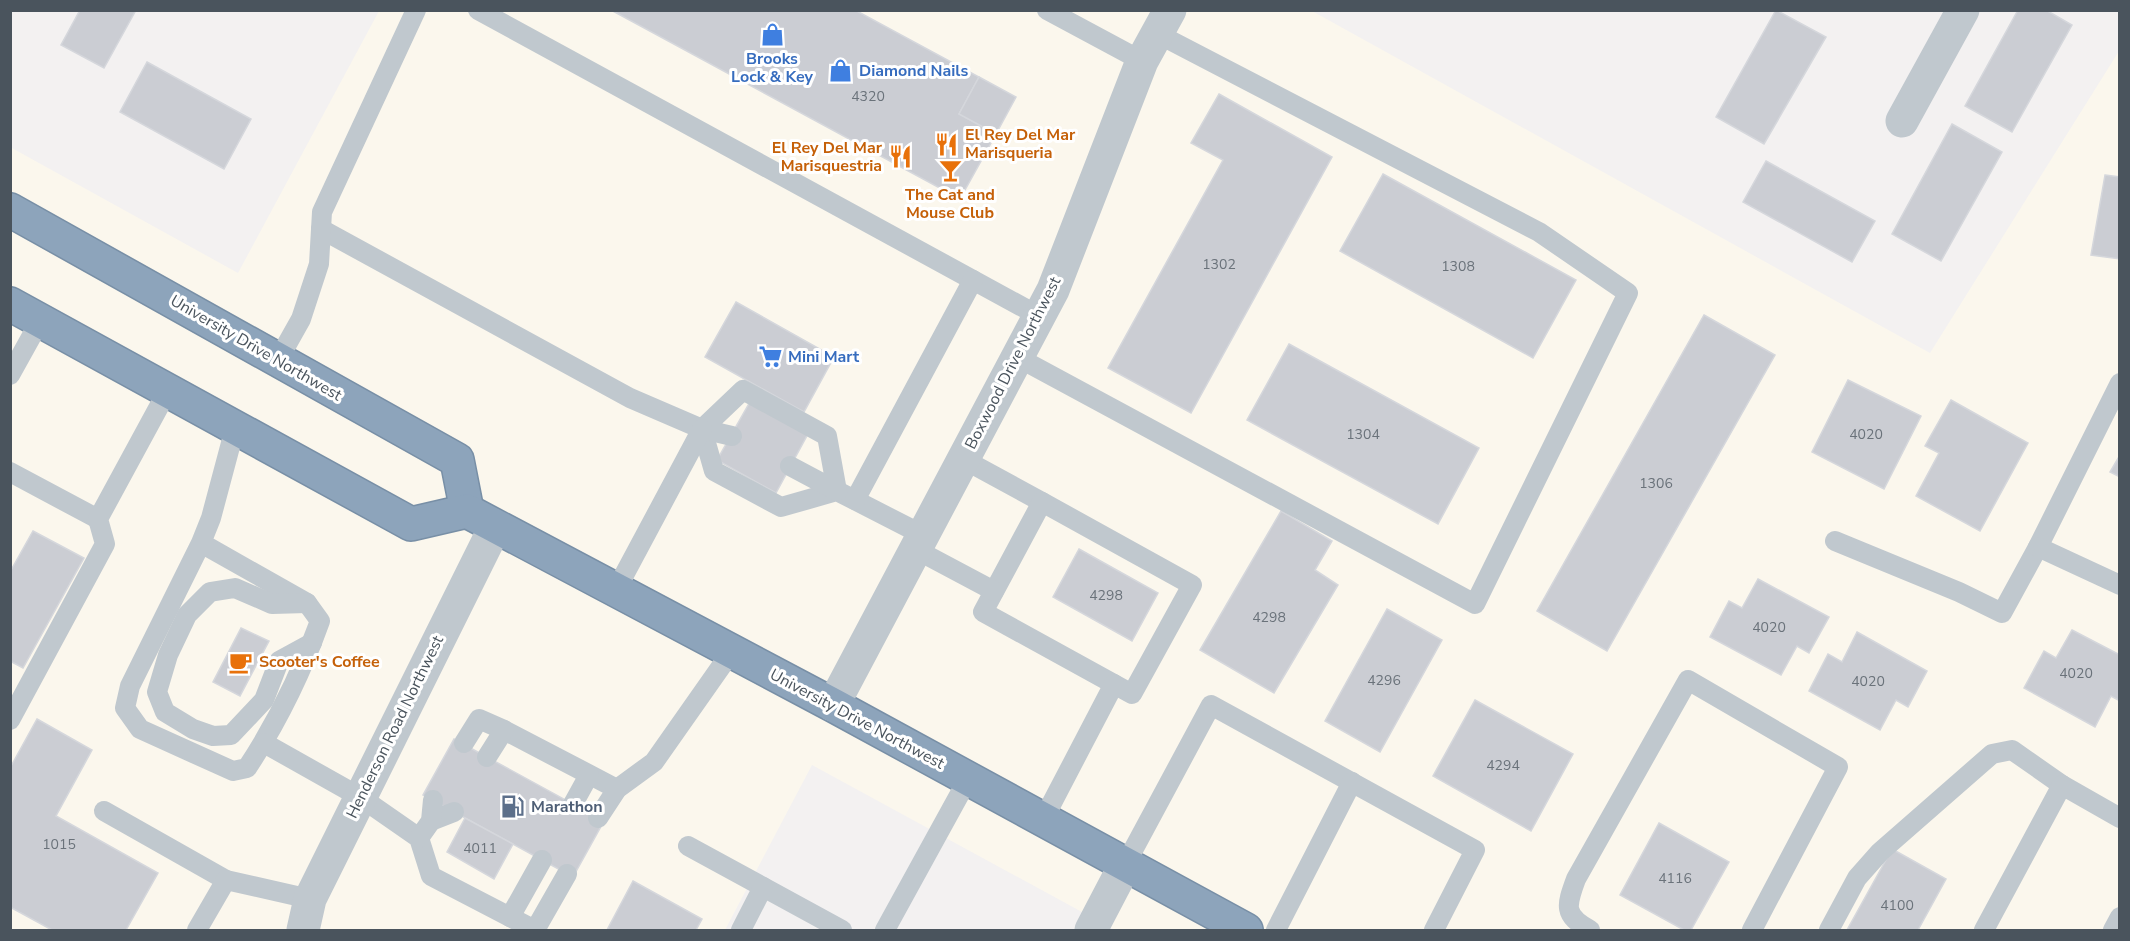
<svg xmlns="http://www.w3.org/2000/svg" width="2130" height="941" viewBox="0 0 2130 941" font-family="'Nunito Sans',sans-serif">
  <rect width="100%" height="100%" fill="#f3f1f1"/>
  <polygon fill="#fbf7ed" points="379,11 1312,11 1930,353 2119,51 2119,930 1115,930 812,765 725,930 11,930 10,147 238,273"/>
  <g fill="#cbcdd3" stroke="#d5d7dc" stroke-width="1.5">
    <polygon points="80,10 136,10 104,68 61,45"/>
    <polygon points="611,10 855,10 979,77 959,114 996,134 960,199"/>
    <polygon points="1776,10 1826,37 1764,144 1716,117"/>
    <polygon points="2018,10 2046,10 2072,25 2012,132 1965,106"/>
    <polygon points="147,62 251,119 224,169 120,112"/>
    <polygon points="979,77 1016,97 996,134 959,114"/>
    <polygon points="1219,94 1332,157 1191,413 1108,368 1223,160 1191,143"/>
    <polygon points="1952,124 2002,152 1941,261 1892,234"/>
    <polygon points="1766,161 1875,221 1852,262 1743,202"/>
    <polygon points="1383,174 1576,280 1533,358 1340,251"/>
    <polygon points="2105,175 2120,177 2120,259 2091,255"/>
    <polygon points="736,302 834,357 804,412 705,357"/>
    <polygon points="1704,315 1775,355 1607,651 1537,611"/>
    <polygon points="1289,344 1479,448 1438,524 1247,420"/>
    <polygon points="1848,380 1921,416 1884,489 1812,452"/>
    <polygon points="751,400 809,432 776,493 717,460"/>
    <polygon points="1951,400 2028,443 1980,531 1916,496 1939,453 1925,446"/>
    <polygon points="2120,455 2120,477 2110,472"/>
    <polygon points="1281,511 1332,541 1315,570 1338,585 1274,693 1200,650"/>
    <polygon points="33,531 84,558 23,668 10,661 10,572"/>
    <polygon points="1079,549 1158,593 1132,641 1053,597"/>
    <polygon points="1758,579 1829,617 1809,653 1797,646 1781,675 1710,637 1729,601 1742,608"/>
    <polygon points="1387,609 1442,640 1380,752 1325,721"/>
    <polygon points="241,628 269,641 240,696 213,682"/>
    <polygon points="2072,630 2120,655 2120,701 2111,696 2095,727 2024,688 2044,651 2056,658"/>
    <polygon points="1857,632 1927,671 1908,707 1896,700 1880,730 1809,691 1828,654 1842,662"/>
    <polygon points="1475,700 1573,754 1531,831 1433,776"/>
    <polygon points="37,719 92,750 56,816 158,873 126,930 52,930 10,907 10,768"/>
    <polygon points="454,739 604,821 573,877 423,795"/>
    <polygon points="465,818 513,844 494,879 447,852"/>
    <polygon points="1659,823 1729,862 1691,930 1684,930 1620,895"/>
    <polygon points="1892,849 1946,879 1918,930 1847,930"/>
    <polygon points="633,881 702,919 696,930 607,930"/>
  </g>
  <g fill="none" stroke-linecap="round" stroke-linejoin="round">
    <defs>
      <g id="highway">
        <polyline points="10,210 457,460 467,511"/>
        <polyline points="10,304 411,524 467,511 833,705 1246,930"/>
      </g>
    </defs>
    <use href="#highway" stroke="#788fa6" stroke-width="36"/>
    <g stroke="#c0c8ce" stroke-width="20">
      <polyline points="478,10 1039,316"/>
      <polyline points="1047,10 1142,61"/>
      <polyline points="321,229 630,398 702,429"/>
      <polyline points="1017,357 1475,604 1628,293 1539,232 1158,34"/>
      <polyline points="278,360 301,319 319,264 322,212 416,10"/>
      <polyline points="10,375 40,321"/>
      <polyline points="702,429 714,471 781,507 837,491 923,535"/>
      <polyline points="732,436 702,429 743,390 827,436 837,491 790,466"/>
      <polyline points="963,459 1042,502"/>
      <polyline points="10,472 98,519"/>
      <polyline points="855,500 973,280"/>
      <polygon points="1042,502 1192,585 1132,694 983,612"/>
      <polyline points="1835,541 1959,592 2002,613 2038,547 2120,383"/>
      <path d="M 201,543 L 307,603 L 320,621 C 302,671 276,724 247,768 L 233,771 L 140,729 L 125,708 L 130,686 L 201,543 L 211,518 L 235,428"/>
      <polyline points="2038,547 2120,585"/>
      <polyline points="915,549 994,591"/>
      <polyline points="616,590 702,429"/>
      <polyline points="307,603 272,604 235,588 210,592 187,615 168,655 157,692 165,712 193,729 213,736 231,735 264,700 279,661 312,643"/>
      <polyline points="10,720 105,544 98,519 168,390"/>
      <polyline points="264,743 360,797 419,838 431,876 535,930 567,874"/>
      <polyline points="464,743 479,719 504,730 617,789"/>
      <polyline points="487,757 504,730"/>
      <polyline points="573,804 589,775"/>
      <polyline points="104,811 226,880"/>
      <polyline points="598,818 617,789 654,762 732,651"/>
      <polyline points="1043,820 1114,684"/>
      <polyline points="431,821 454,812"/>
      <polyline points="419,838 431,821 433,800"/>
      <polyline points="688,846 842,930"/>
      <polyline points="1125,865 1211,705 1475,850 1434,930"/>
      <polyline points="510,917 542,860"/>
      <polyline points="197,930 226,880 310,899"/>
      <polyline points="741,930 763,887"/>
      <polyline points="885,930 968,779"/>
      <polyline points="1276,930 1352,782"/>
      <path d="M 1590,930 C 1563,915 1566,906 1576,879 L 1688,680 L 1838,767 L 1752,930"/>
      <polyline points="1829,930 1857,878 1880,852 1992,754 2012,750 2062,785"/>
      <polyline points="1984,930 2062,785 2120,818"/>
      <polyline points="2113,930 2120,917"/>
    </g>
    <g stroke="#c0c8ce" stroke-width="33">
      <polyline points="1902,121 1963,10"/>
      <polyline points="833,705 1053,290 1142,61 1170,10"/>
      <polyline points="303,930 310,899 495,527"/>
      <polyline points="1091,930 1125,865"/>
    </g>
    <use href="#highway" stroke="#8da4bb" stroke-width="33"/>
  </g>
  <defs>
    <symbol id="shop-bare" viewBox="-9 -9 18 18"><path d="M-5-2.5h2.3a2.7 3.5 0 0 1 5.4 0H5L5.5 6h-11ZM-1.5-2.5h3a1.5 2.3 0 0 0-3 0Z" fill="#3f7fe0" stroke="#fff" stroke-width="2.5" paint-order="stroke"/></symbol>
    <symbol id="restaurant-bare" viewBox="-9 -9 18 18"><path d="M-5-6h1v4h1v-4h1v4h1v-4h1v5L-1.5 .5V6h-2V.5L-5-1ZM5-6V6H3V1.5H1.5Q1.5-4 5-6Z" fill="#e8710a" stroke="#fff" stroke-width="2.5" paint-order="stroke"/></symbol>
    <symbol id="bar-bare" viewBox="-9 -9 18 18"><path d="M-6-5H6L.8 .8V4.5H3.5V6h-7V4.5H-.8V.8Z" fill="#e8710a" stroke="#fff" stroke-width="2.5" paint-order="stroke"/></symbol>
    <symbol id="supermarket-bare" viewBox="-9 -9 18 18"><path d="M-6-5.5h2.5l.6 2H6L4.5 2H-2.5L-4.4-4H-6ZM-1.5 3.2a1.3 1.3 0 1 0 .1 0ZM3 3.2a1.3 1.3 0 1 0 .1 0Z" fill="#3f7fe0" stroke="#fff" stroke-width="2.5" paint-order="stroke"/></symbol>
    <symbol id="cafe-bare" viewBox="-9 -9 18 18"><path d="M-5.5-4.5H6V0H3Q3 3.5 0 3.5H-2.5Q-5.5 3.5-5.5 0ZM3-3.2v2h1.7v-2ZM-6 4.5H4V6H-6Z" fill="#e8710a" stroke="#fff" stroke-width="2.5" paint-order="stroke"/></symbol>
    <symbol id="fuel-bare" viewBox="-9 -9 18 18"><path d="M-5.5-6h7V0h2V4h1.3V-2.5L3-4.5l.8-.8L6-3V5H2.5V1h-1V6h-7ZM-4.2-4.7v3.2H.2V-4.7Z" fill="#5c6f8a" stroke="#fff" stroke-width="2.5" paint-order="stroke"/></symbol>
  </defs>
  <g fill-rule="evenodd">
    <use href="#shop-bare" x="756" y="18" width="33" height="33"/>
    <use href="#shop-bare" x="824" y="54" width="33" height="33"/>
    <use href="#restaurant-bare" x="930" y="128" width="33" height="33"/>
    <use href="#restaurant-bare" x="884" y="140" width="33" height="33"/>
    <use href="#bar-bare" x="934" y="154" width="33" height="33"/>
    <use href="#supermarket-bare" x="754" y="340" width="33" height="33"/>
    <use href="#cafe-bare" x="224" y="646" width="33" height="33"/>
    <use href="#fuel-bare" x="496" y="790" width="33" height="33"/>
  </g>
  <g text-anchor="middle" dominant-baseline="central" stroke-width="6" stroke-linejoin="round" paint-order="stroke">
    <g font-size="14" fill="#6a727a">
      <text x="868" y="96">4320</text>
      <text x="1219" y="264">1302</text>
      <text x="1458" y="266">1308</text>
      <text x="1363" y="434">1304</text>
      <text x="1866" y="434">4020</text>
      <text x="1656" y="483">1306</text>
      <text x="1106" y="595">4298</text>
      <text x="1269" y="617">4298</text>
      <text x="1769" y="627">4020</text>
      <text x="2076" y="673">4020</text>
      <text x="1384" y="680">4296</text>
      <text x="1868" y="681">4020</text>
      <text x="1503" y="765">4294</text>
      <text x="59" y="844">1015</text>
      <text x="480" y="848">4011</text>
      <text x="1675" y="878">4116</text>
      <text x="1897" y="905">4100</text>
    </g>
    <g font-size="16" font-weight="bold" fill="#366cbe" stroke="#fff" text-anchor="start">
      <text x="772" y="59" text-anchor="middle">Brooks<tspan x="772" dy="18">Lock &amp; Key</tspan></text>
      <text x="859" y="71">Diamond Nails</text>
      <text x="788" y="357">Mini Mart</text>
    </g>
    <g font-size="16" font-weight="bold" fill="#c56008" stroke="#fff" text-anchor="start">
      <text x="965" y="135">El Rey Del Mar<tspan x="965" dy="18">Marisqueria</tspan></text>
      <text x="882" y="148" text-anchor="end">El Rey Del Mar<tspan x="882" dy="18">Marisquestria</tspan></text>
      <text x="950" y="195" text-anchor="middle">The Cat and<tspan x="950" dy="18">Mouse Club</tspan></text>
      <text x="259" y="662">Scooter's Coffee</text>
    </g>
    <g font-size="16" fill="#4a545d" stroke="#fff">
      <text transform="translate(256 348) rotate(30)">University Drive Northwest</text>
      <text transform="translate(1013 363) rotate(-63)">Boxwood Drive Northwest</text>
      <text transform="translate(857 719) rotate(28)">University Drive Northwest</text>
      <text transform="translate(395 727) rotate(-64)">Henderson Road Northwest</text>
    </g>
    <g font-size="16" font-weight="bold" fill="#4e5e75" stroke="#fff" text-anchor="start">
      <text x="531" y="807">Marathon</text>
    </g>
  </g>
  <rect width="2130" height="941" fill="none" stroke="#4a545d" stroke-width="24"/>
</svg>
